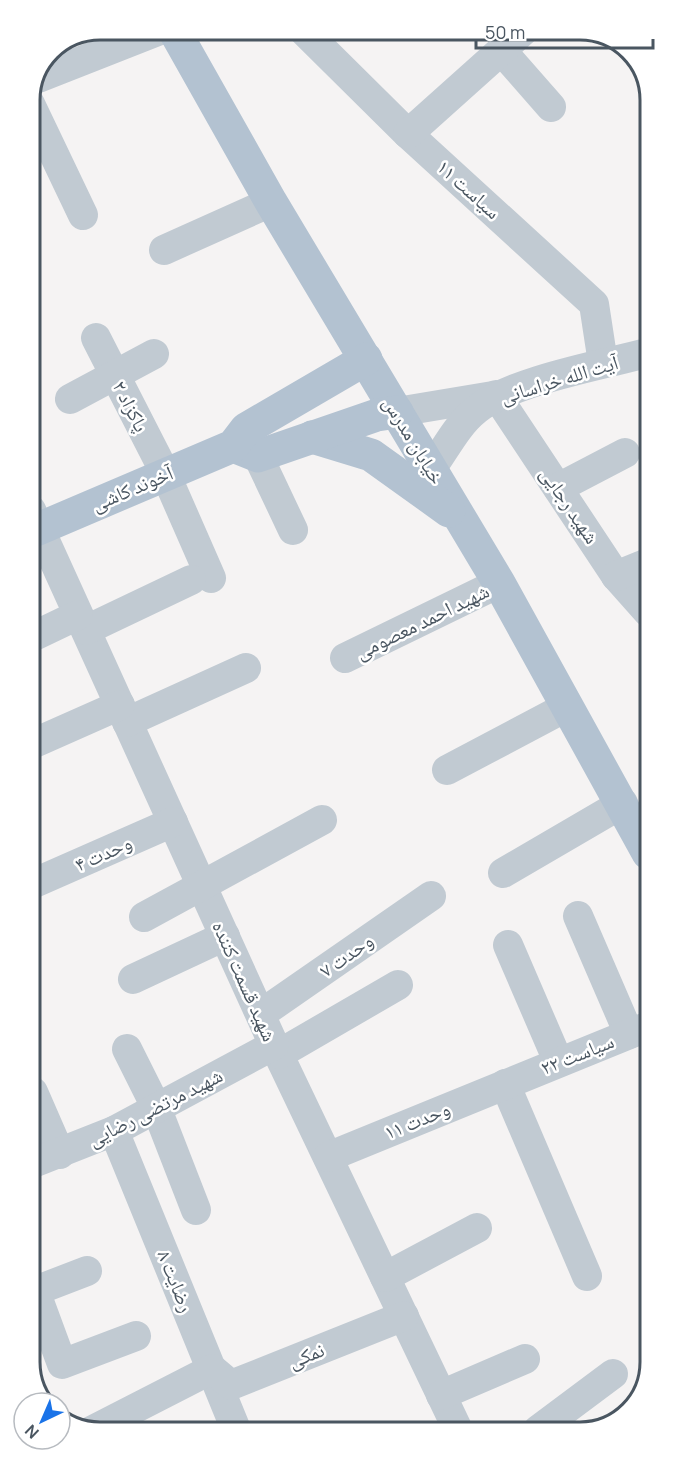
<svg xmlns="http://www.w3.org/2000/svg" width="680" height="1463" viewBox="0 0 680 1463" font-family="Manrope,'Noto Naskh Arabic',sans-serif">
  <rect width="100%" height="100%" fill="#f5f3f3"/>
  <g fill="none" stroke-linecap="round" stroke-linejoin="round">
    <g stroke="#c1cad2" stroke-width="30">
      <polyline points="303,30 408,134 594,304 603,363"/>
      <polyline points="501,50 551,107"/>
      <polyline points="38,78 160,30"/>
      <polyline points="30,104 83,215"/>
      <polyline points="408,134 524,30"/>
      <polyline points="164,250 271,202"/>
      <polyline points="96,338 165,473 211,578"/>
      <polyline points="496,395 616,576 648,612"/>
      <polyline points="70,399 154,354"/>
      <polyline points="397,412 493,396"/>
      <polyline points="258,456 293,530"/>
      <path d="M 431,469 C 445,450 457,425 476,410 C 511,381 601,365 647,353"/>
      <polyline points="558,488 625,453"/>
      <polyline points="31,510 274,1045 458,1430"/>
      <polyline points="616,576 648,563"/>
      <polyline points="86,630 191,580"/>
      <polyline points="32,637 78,615"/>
      <polyline points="345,658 499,583"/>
      <polyline points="127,722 246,668"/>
      <polyline points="32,744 120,705"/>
      <polyline points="447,770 568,706"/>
      <polyline points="503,873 623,803"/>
      <polyline points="32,884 173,822"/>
      <polyline points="578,916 629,1034"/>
      <polyline points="144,917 322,820"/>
      <polyline points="508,945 558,1061"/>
      <polyline points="133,979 225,936"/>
      <polyline points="261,1014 431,896"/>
      <polyline points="127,1049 156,1107 196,1210"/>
      <polyline points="279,1054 398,985"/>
      <polyline points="505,1084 587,1276"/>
      <polyline points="33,1092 60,1154"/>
      <polyline points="114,1131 237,1432"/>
      <polyline points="328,1157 649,1026"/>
      <polyline points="33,1163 114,1131 274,1045"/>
      <polyline points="385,1277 477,1228"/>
      <polyline points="34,1288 62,1364 136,1336"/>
      <polyline points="35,1291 87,1271"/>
      <polyline points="441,1395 525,1359"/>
      <polyline points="538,1430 613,1374"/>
      <polyline points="91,1431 212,1369 231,1385 404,1316"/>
    </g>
    <g stroke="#b3c2d1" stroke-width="33">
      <polyline points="174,30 271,202 499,583 648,853"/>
      <polyline points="312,437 371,455 449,511"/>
      <polyline points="233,446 258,456 377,415 397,412"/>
      <polyline points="31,532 233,446 246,429 366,359"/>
    </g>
  </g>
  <g text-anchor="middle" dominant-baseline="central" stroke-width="5" stroke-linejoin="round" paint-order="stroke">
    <g font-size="20" fill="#4a5661" stroke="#fff">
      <text transform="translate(469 189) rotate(42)">سیاست ۱۱</text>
      <text transform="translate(559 379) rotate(-17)">آیت الله خراسانی</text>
      <text transform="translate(131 406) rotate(63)">پاکزاد ۲</text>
      <text transform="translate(414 440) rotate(59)">خیابان مدرس</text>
      <text transform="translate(132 488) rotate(-23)">آخوند کاشی</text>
      <text transform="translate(570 505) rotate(56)">شهید رجایی</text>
      <text transform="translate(422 621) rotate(-26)">شهید احمد معصومی</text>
      <text transform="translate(103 853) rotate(-24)">وحدت ۴</text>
      <text transform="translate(346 955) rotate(-35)">وحدت ۷</text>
      <text transform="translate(245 981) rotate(66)">شهید قسمت کننده</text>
      <text transform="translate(577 1054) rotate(-22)">سیاست ۲۲</text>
      <text transform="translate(155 1107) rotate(-27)">شهید مرتضی رضایی</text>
      <text transform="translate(417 1120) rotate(-22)">وحدت ۱۱</text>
      <text transform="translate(176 1281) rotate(68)">رضایت ۸</text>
      <text transform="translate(306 1355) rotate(-22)">نمکی</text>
    </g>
  </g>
  <path d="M0 0H680V1463H0ZM100 40H580A60 60 0 0 1 640 100V1362A60 60 0 0 1 580 1422H100A60 60 0 0 1 40 1362V100A60 60 0 0 1 100 40Z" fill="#fff" fill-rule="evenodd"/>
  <path fill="none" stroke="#4a5661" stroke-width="3" d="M100 40H580A60 60 0 0 1 640 100V1362A60 60 0 0 1 580 1422H100A60 60 0 0 1 40 1362V100A60 60 0 0 1 100 40Z"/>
  <g transform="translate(42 1421) rotate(224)"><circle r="28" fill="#ffffff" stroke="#b7bbc0" stroke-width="1.5"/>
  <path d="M0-4.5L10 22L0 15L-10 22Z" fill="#1a73e8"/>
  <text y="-9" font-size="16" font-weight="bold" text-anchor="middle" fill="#4a5661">N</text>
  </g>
  <path d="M476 39v9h177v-9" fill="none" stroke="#4a5661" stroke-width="3"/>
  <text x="485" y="39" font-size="18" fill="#4a5661" stroke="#ffffff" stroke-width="4.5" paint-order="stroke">50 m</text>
</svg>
